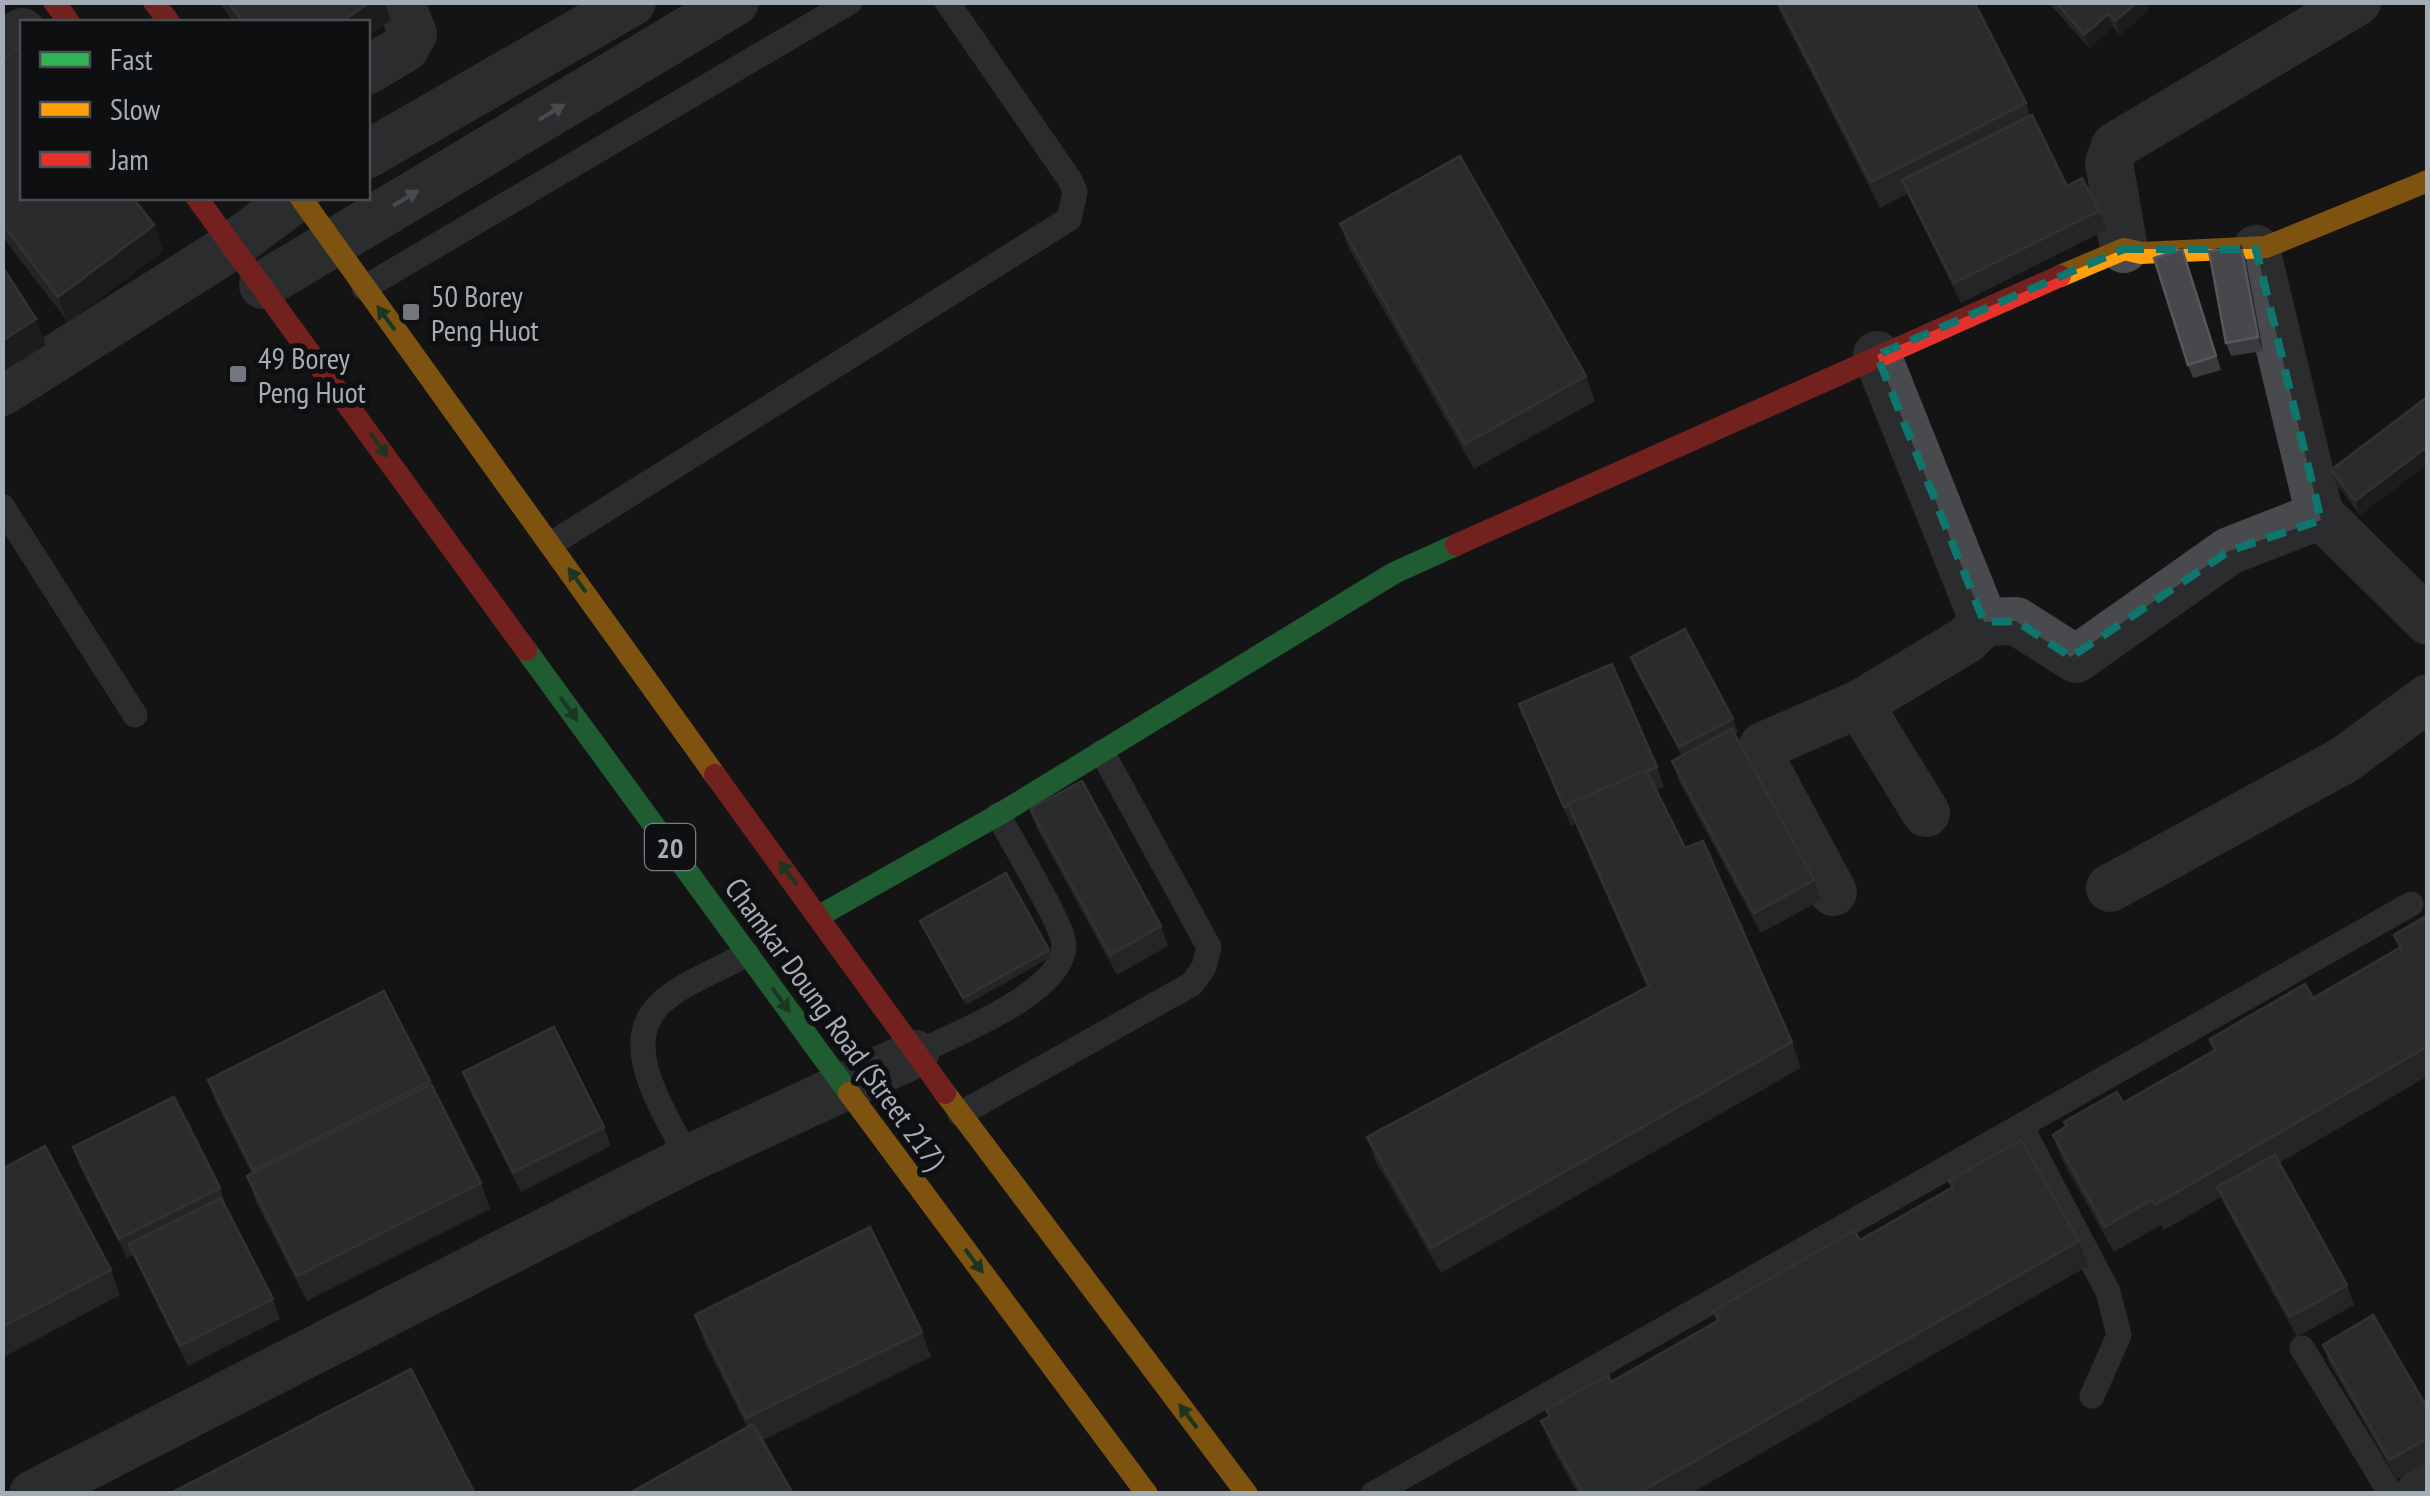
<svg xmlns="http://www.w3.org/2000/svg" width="2430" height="1496" viewBox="0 0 2430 1496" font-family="'PT Sans Narrow',sans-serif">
  <rect width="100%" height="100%" fill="#141414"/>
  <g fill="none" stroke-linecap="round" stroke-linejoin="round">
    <g stroke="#484a4d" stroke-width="25">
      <polyline points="364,288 850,2"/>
      <polyline points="2,506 135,715"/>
      <polyline points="551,544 1069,219 1075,192 1070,180 947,2"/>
      <path d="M 915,1054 C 954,1034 1064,993 1064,945 C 1064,926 1010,838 998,815"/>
      <polyline points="960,1114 1192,984 1204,967 1209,947 1102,752"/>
      <polyline points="2021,1126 2108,1292 2119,1335 2092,1396"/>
      <path d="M 688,1159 C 668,1116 616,1046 660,1004 C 682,983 720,969 747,954"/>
      <polyline points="2302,1348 2391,1494"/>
      <polyline points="1373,1494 2411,904"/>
    </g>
    <g stroke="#484a4d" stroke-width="48">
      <polyline points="2,44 22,32"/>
      <polyline points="368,70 405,48 413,34 400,2"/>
      <polyline points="368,154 632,2"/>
      <polyline points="2124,249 2109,163 2115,146 2357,2"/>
      <polyline points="2256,249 2321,520"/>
      <polyline points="263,285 735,2"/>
      <polyline points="1877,355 1984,622"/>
      <polyline points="2,392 232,246 296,198"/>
      <polyline points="1859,704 1926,813"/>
      <polyline points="2110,888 2344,760 2428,698"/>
      <polyline points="1833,892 1762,760 1763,746 1859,704 1966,640 1984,622 2016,621 2076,659 2229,551 2311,519 2328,522 2428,621"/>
      <polyline points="33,1494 688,1159 915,1054"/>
      <polyline points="2419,1494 2428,1486"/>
    </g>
    <g stroke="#30b455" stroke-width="22">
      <polyline points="526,650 849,1093"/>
      <polyline points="819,916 998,815 1394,573 1456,545"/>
    </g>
    <g stroke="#ff9f0a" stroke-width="22">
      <polyline points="301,198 715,775"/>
      <polyline points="2060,276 2124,249 2141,253 2266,247 2428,181"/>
      <polyline points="849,1093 1147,1494"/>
      <polyline points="945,1093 1247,1494"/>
    </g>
    <g stroke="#e5322d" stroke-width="22">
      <polyline points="54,2 69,22"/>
      <polyline points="154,2 169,22"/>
      <polyline points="197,198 526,650"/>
      <polyline points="1456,545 2060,276"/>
      <polyline points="715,775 945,1093"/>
    </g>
  </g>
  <g fill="#3b3b3e">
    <polygon points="219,2 384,2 391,20 368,22 234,22"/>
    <polygon points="1775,2 2026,103 2030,116 2067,186 2099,211 2106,230 1961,303 1907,194 1880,208"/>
    <polygon points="2048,2 2145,2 2148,11 2120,35 2113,27 2089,48"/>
    <polygon points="2,60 154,225 163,251 68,322 2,236"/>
    <polygon points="1340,224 1586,376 1595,401 1474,469 1349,249"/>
    <polygon points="2182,249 2221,370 2193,378 2188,365"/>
    <polygon points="2246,260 2263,351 2231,356 2226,343"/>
    <polygon points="2428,400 2428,464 2360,515 2336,483 2331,470"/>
    <polygon points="1631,657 1733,719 1738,732 1735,734 1814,880 1821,900 1761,933 1679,781 1672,761 1682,756 1636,671"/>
    <polygon points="1519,704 1657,767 1664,787 1656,790 1685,848 1792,1042 1801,1068 1441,1273 1376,1162 1367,1137 1647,987 1575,824 1571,826"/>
    <polygon points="1030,809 1161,926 1168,946 1117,975 1037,829"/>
    <polygon points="2428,915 2428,1076 2279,1163 2347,1285 2354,1305 2297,1337 2225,1206 2221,1197 2164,1230 2161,1225 2114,1252 2062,1160 2053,1135 2066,1127 2064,1122 2123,1103 2214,1051 2210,1039 2313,998 2399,948 2394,935"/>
    <polygon points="920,921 1049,950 1051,957 966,1005"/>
    <polygon points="384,991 481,1183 490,1209 307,1301 256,1202 247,1176 252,1174 215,1100 208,1080"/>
    <polygon points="463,1072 604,1127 611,1146 521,1192 470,1091"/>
    <polygon points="73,1147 220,1188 226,1207 273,1299 280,1319 188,1366 133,1255 127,1258 80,1167"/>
    <polygon points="2,1169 111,1270 120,1295 2,1358"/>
    <polygon points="1949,1181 2079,1241 2088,1266 1690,1494 1578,1494 1551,1446 1541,1421 1549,1417 1546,1410 1611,1382 1717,1321 1713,1311 1860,1240 1952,1188"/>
    <polygon points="695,1315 922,1332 931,1357 763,1440 747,1427 704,1341"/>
    <polygon points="2323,1345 2428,1409 2428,1462 2397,1479 2330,1364"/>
  </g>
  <g fill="#272728">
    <polygon points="370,2 384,2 391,20 368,36 368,22 341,22"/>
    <polygon points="2137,2 2145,2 2148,11 2120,35 2115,21"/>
    <polygon points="2108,14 2113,27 2089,48 2084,35"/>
    <polygon points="154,225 163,251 68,322 58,297"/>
    <polygon points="2241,246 2246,260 2263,351 2258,337"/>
    <polygon points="36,319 46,345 2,372 2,341"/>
    <polygon points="2428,446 2428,464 2360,515 2355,501"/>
  </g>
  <g fill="#46484b" stroke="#55575c" stroke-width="2.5">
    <polygon points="228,2 370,2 341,22 243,22"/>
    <polygon points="1778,2 1974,2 2026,103 1871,182"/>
    <polygon points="2056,2 2137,2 2115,21 2108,14 2084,35"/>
    <polygon points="20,47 22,51 22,198 133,198 154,225 58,297 2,223 2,60"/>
    <polygon points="2032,115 2067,186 2082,178 2099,211 1954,283 1902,180"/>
    <polygon points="1460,156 1586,376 1465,444 1340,224"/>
    <polygon points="2241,246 2258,337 2226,343 2209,251"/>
    <polygon points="2182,249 2216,356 2188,365 2154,258"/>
    <polygon points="2,266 36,319 2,341"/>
    <polygon points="2426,398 2428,446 2355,501 2331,470"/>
    <polygon points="1685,629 1733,719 1679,747 1631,657"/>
    <polygon points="1612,664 1657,767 1647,771 1646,770 1564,807 1519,704"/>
    <polygon points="1732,729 1814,880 1754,913 1672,761"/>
    <polygon points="1646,770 1685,848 1703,841 1792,1042 1431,1248 1367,1137 1649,986 1568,804"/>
    <polygon points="1082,781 1161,926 1110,955 1030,809"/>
    <polygon points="1006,873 1049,950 963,998 920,921"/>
    <polygon points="2428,915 2428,1046 2155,1205 2151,1200 2105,1227 2053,1135 2067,1126 2064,1122 2117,1092 2123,1103 2215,1050 2210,1039 2305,984 2313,998 2401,947 2394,935"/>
    <polygon points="384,991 430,1081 253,1170 208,1080"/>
    <polygon points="554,1027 604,1127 513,1172 463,1072"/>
    <polygon points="431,1084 481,1183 297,1276 247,1176"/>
    <polygon points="174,1097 220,1188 119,1239 73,1147"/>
    <polygon points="2021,1140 2079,1241 1637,1494 1583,1494 1541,1421 1550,1416 1546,1410 1608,1375 1611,1382 1719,1320 1713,1311 1854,1231 1860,1240 1953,1187 1949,1181"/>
    <polygon points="45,1146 111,1270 2,1327 2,1169"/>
    <polygon points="2275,1155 2347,1285 2290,1317 2217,1187"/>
    <polygon points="221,1198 273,1299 180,1346 129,1244"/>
    <polygon points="870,1227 922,1332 746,1418 695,1315"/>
    <polygon points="2373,1315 2428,1409 2428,1438 2389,1460 2323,1345"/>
    <polygon points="411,1369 475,1494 169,1494"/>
    <polygon points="753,1424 793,1494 628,1494"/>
  </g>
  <defs><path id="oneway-solid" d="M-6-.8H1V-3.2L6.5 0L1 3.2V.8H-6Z" transform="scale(2.5)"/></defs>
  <g fill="#888f96">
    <use href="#oneway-solid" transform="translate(552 112) rotate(-31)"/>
    <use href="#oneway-solid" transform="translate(406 198) rotate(-31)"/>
  </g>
  <g fill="#1f6232">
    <use href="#oneway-solid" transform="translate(386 318) rotate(-126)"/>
    <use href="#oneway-solid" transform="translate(379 445) rotate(54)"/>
    <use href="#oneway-solid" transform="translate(577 580) rotate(-126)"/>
    <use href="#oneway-solid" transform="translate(569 709) rotate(54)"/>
    <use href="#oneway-solid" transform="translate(788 873) rotate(-126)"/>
    <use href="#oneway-solid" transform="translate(781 1000) rotate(54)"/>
    <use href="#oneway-solid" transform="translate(974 1261) rotate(53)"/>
    <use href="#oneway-solid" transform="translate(1188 1416) rotate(-127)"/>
  </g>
  <path d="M0 0H2430V1496H0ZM 2124,249 L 2256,249 L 2321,520 L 2229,551 L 2071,657 L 2016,621 L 1984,622 L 1877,355 Z" fill="#141414" fill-opacity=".55" fill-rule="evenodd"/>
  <path fill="none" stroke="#0f766e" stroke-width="8" stroke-dasharray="20 12" stroke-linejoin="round" d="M 2124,249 L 2256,249 L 2321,520 L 2229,551 L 2071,657 L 2016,621 L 1984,622 L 1877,355 Z"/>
  <g fill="#72777d" stroke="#0e0f10" stroke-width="4">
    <rect x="401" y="302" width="20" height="20" rx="5"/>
    <rect x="228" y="364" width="20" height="20" rx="5"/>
  </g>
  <g text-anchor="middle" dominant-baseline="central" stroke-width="10" stroke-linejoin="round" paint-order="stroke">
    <rect fill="#0e0f10" stroke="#777d84" stroke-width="2.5" x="645" y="824" width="50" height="46" rx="8"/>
    <g font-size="28" font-weight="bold" fill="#a4acb6">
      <text x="670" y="847">20</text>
    </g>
    <g font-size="30" fill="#a4acb6" stroke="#0e0f10" text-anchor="start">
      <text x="431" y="295">50 Borey<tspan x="431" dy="34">Peng Huot</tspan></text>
      <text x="258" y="357">49 Borey<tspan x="258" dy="34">Peng Huot</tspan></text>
    </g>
    <g font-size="30" fill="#a4acb6" stroke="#0e0f10">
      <text transform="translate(836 1023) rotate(54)">Chamkar Doung Road (Street 217)</text>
    </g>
  </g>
  <rect width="2430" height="1496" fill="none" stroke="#a4acb6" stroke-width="10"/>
  <rect x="20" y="20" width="350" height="180" fill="#0e0f10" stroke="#4a4e52" stroke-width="2.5"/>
  <rect x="40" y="52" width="50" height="15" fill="#30b455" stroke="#4a4e52" stroke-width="2.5"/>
  <text x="110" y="70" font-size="30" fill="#a4acb6">Fast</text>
  <rect x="40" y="102" width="50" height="15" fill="#ff9f0a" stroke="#4a4e52" stroke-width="2.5"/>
  <text x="110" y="120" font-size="30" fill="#a4acb6">Slow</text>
  <rect x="40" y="152" width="50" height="15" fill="#e5322d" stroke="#4a4e52" stroke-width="2.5"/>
  <text x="110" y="170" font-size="30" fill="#a4acb6">Jam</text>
</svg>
